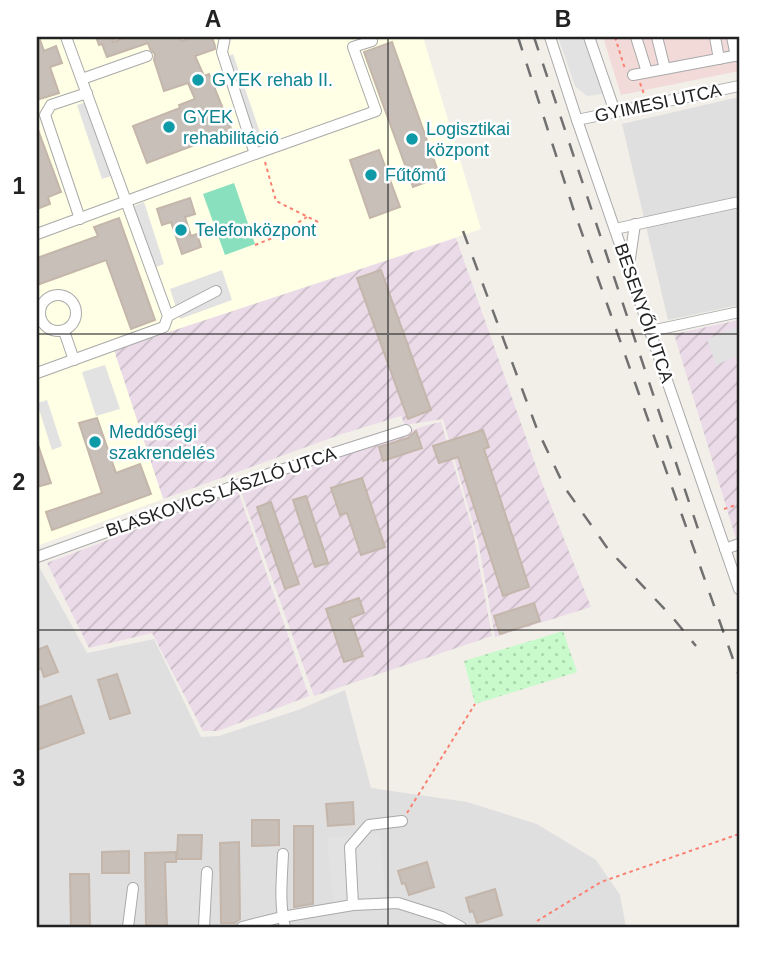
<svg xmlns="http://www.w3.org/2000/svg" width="776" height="964" viewBox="0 0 776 964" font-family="Arial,sans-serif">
  <defs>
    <pattern id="industrial-furrows" width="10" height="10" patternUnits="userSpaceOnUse" patternTransform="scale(1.75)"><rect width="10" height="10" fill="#ebdbe8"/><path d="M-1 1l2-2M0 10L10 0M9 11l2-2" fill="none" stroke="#c9bcc7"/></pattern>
    <pattern id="park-dots" width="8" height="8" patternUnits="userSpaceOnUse" patternTransform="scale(1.75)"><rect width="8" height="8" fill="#c8facc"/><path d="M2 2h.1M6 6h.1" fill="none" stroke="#acd6af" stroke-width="1.8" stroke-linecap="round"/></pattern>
  </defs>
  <rect width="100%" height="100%" fill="#f2efe9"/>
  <g fill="#e0dfdf">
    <polygon points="739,97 739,305 668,320 622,124"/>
    <polygon points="37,563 87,653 154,639 201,737 219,736 298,710 345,690 371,788 467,802 537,824 596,860 620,895 626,927 37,927"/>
  </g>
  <polygon fill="#f2dad9" points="603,37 739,37 739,71 621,95"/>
  <g fill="url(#industrial-furrows)">
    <polygon points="456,238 542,483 591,607 495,637 478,541 443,419 405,425 401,416 342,434 163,499 113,350"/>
    <polygon points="739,320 739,549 674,334"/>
    <polygon points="441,422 473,531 492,636 314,696 240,489 424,426"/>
    <polygon points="238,491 309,696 218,731 203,731 152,633 89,648 47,563"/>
  </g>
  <polygon fill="#ffffe5" points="37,37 423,37 481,229 114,350 163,499 37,546"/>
  <polygon fill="url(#park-dots)" points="563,631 577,672 475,704 464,661"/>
  <polygon fill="#88e0be" points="234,183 255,244 225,255 203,194"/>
  <g fill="#e2e2e2">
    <polygon points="558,37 589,37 608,93 587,96 575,86"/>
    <polygon points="233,54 264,144 253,148 224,58"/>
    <polygon points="90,101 117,174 102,179 77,105"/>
    <polygon points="144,202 164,264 151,269 129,208"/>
    <polygon points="222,270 232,300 180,319 170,289"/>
    <polygon points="739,326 739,355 716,365 707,339"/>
    <polygon points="105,365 120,409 96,416 82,372"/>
    <polygon points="47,400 62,446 52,450 37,403"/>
    <polygon points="380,833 386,897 333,902 327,838"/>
  </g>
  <g fill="#c7bfb8" stroke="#c4b6ab" stroke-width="2">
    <polygon points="37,37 39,37 44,51 56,46 62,63 50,67 59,93 37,100"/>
    <polygon points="96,37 119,37 112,40 113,42 127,37 180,37 181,41 195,37 212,37 215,46 215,49 195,56 204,76 209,74 232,131 147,163 133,126 180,108 179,105 195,99 188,83 164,91 154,60 155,54 150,49 148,43 107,57 102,44 99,45"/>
    <polygon points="392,42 440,177 413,187 364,52"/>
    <polygon points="37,127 61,192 48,197 50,204 37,209"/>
    <polygon points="379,150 400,207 370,218 350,160"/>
    <polygon points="190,198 195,214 185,217 191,236 197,234 201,247 182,254 171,222 162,225 157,209"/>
    <polygon points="119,218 155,320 131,329 106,260 37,285 37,258 98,236 94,227"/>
    <polygon points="381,270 431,410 408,419 357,278"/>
    <polygon points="97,418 116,473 140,464 151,494 52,530 46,512 102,493 79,423"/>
    <polygon points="483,430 489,447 484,449 529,587 503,596 458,457 439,463 433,446"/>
    <polygon points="416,431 422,448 383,461 379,447 408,438"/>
    <polygon points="37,445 38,445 51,483 37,487"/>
    <polygon points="362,478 385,547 361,555 347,513 340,515 331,488"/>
    <polygon points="306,496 328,563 315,567 293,500"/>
    <polygon points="271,502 299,584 285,589 257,507"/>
    <polygon points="359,598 364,613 350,618 363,656 344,662 326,609"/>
    <polygon points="534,603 540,621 500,634 494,616"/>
    <polygon points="47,646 58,672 44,677 41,668 39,669 37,664 37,650"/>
    <polygon points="117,674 130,713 110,719 98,680"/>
    <polygon points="71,696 84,733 37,750 37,708"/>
    <polygon points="353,802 354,824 328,826 326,804"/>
    <polygon points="252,820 279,820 279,845 252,846"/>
    <polygon points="294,826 313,826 313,904 294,907"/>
    <polygon points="178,835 202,835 201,859 177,859"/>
    <polygon points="239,842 240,919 235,923 221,923 220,843"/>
    <polygon points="129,851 129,873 102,873 102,852"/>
    <polygon points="176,852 176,862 165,862 167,927 146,927 145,853"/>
    <polygon points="427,862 434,887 409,895 405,883 402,884 398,871"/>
    <polygon points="70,874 89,874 90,927 71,927"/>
    <polygon points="495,889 502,915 477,923 473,911 470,912 466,898"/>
  </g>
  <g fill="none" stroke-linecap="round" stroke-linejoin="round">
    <defs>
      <g id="minor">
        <polyline points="225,37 222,52 255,154"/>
        <polyline points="550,37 577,120 739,589"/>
        <polyline points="589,37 615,112"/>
        <polyline points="636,37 647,72"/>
        <polyline points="657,37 665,69"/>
        <polyline points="715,37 719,59"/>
        <polyline points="732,37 736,56"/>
        <polyline points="633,75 739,55"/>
        <polyline points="82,79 147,56"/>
        <polyline points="577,120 739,86"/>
        <polyline points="80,219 45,115 51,105 87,93"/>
        <polyline points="615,229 739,202"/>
        <polyline points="37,234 255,154 376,111 353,47 372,41 370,37"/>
        <polyline points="629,265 635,224"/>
        <circle cx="58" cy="313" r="18"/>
        <polyline points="168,316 216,291"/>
        <polyline points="64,331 74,360"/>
        <polyline points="651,331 739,312"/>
        <polyline points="37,373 164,327 168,316 66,37"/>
        <polyline points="725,549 739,544"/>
        <polyline points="37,557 262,476 406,430"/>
        <path d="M 283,854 C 282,878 279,904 285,927"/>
        <polyline points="353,905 350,847 369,825 402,821"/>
        <polyline points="128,927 133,888"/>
        <polyline points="204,927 207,872"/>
        <polyline points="242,927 282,917 353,905 398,903 442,917 461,927"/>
      </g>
    </defs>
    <use href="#minor" stroke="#a9a9a9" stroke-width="12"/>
    <g stroke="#fa8072" stroke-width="2" stroke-dasharray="3.5 3.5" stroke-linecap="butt">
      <polyline points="615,37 625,69"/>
      <polyline points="640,83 644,94"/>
      <polyline points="265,162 276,201 318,222"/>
      <polyline points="255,245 275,237 307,217"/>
      <polyline points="724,509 739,504"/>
      <polyline points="407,813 475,704"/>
      <polyline points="537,921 601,882 739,834"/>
    </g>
    <use href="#minor" stroke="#fff" stroke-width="10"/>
    <g stroke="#707070" stroke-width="2.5" stroke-dasharray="14 14" stroke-linecap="butt">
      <polyline points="518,37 573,208 739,676"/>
      <polyline points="534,37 698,529"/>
      <polyline points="463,231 537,429 565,488 608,549 673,618 696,646"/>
    </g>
  </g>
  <path fill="none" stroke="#222" stroke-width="2" stroke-opacity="0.55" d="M 388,37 L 388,927M 37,334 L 739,334M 37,630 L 739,630"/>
  <g fill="#0f9aa8" stroke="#fff" stroke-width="2.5">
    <circle cx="198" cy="80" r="7"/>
    <circle cx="169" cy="127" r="7"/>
    <circle cx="412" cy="139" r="7"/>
    <circle cx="371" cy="175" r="7"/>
    <circle cx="181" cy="230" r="7"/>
    <circle cx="95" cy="442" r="7"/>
  </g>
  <g text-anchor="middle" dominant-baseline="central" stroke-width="5" stroke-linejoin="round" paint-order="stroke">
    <g font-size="18" fill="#0d838f" stroke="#fff" text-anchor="start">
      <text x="212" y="80">GYEK rehab II.</text>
      <text x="183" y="117">GYEK<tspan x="183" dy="21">rehabilitáció</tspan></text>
      <text x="426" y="129">Logisztikai<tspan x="426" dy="21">központ</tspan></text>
      <text x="385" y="175">Fűtőmű</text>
      <text x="195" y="230">Telefonközpont</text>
      <text x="109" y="432">Meddőségi<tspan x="109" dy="21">szakrendelés</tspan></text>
    </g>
    <g font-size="18" fill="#222" stroke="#fff">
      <text transform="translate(658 103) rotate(-12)">GYIMESI UTCA</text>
      <text transform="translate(644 313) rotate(71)">BESENYŐI UTCA</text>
      <text transform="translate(221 492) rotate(-19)">BLASKOVICS LÁSZLÓ UTCA</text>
    </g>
  </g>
  <rect width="776" height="964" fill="none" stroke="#ffffff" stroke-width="77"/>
  <rect x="38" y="38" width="700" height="888" fill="none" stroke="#222" stroke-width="2.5"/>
  <g font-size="23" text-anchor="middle" font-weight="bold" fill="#222">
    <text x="213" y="27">A</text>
    <text x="563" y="27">B</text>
    <text x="19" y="194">1</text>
    <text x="19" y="490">2</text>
    <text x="19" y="786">3</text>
  </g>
</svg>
